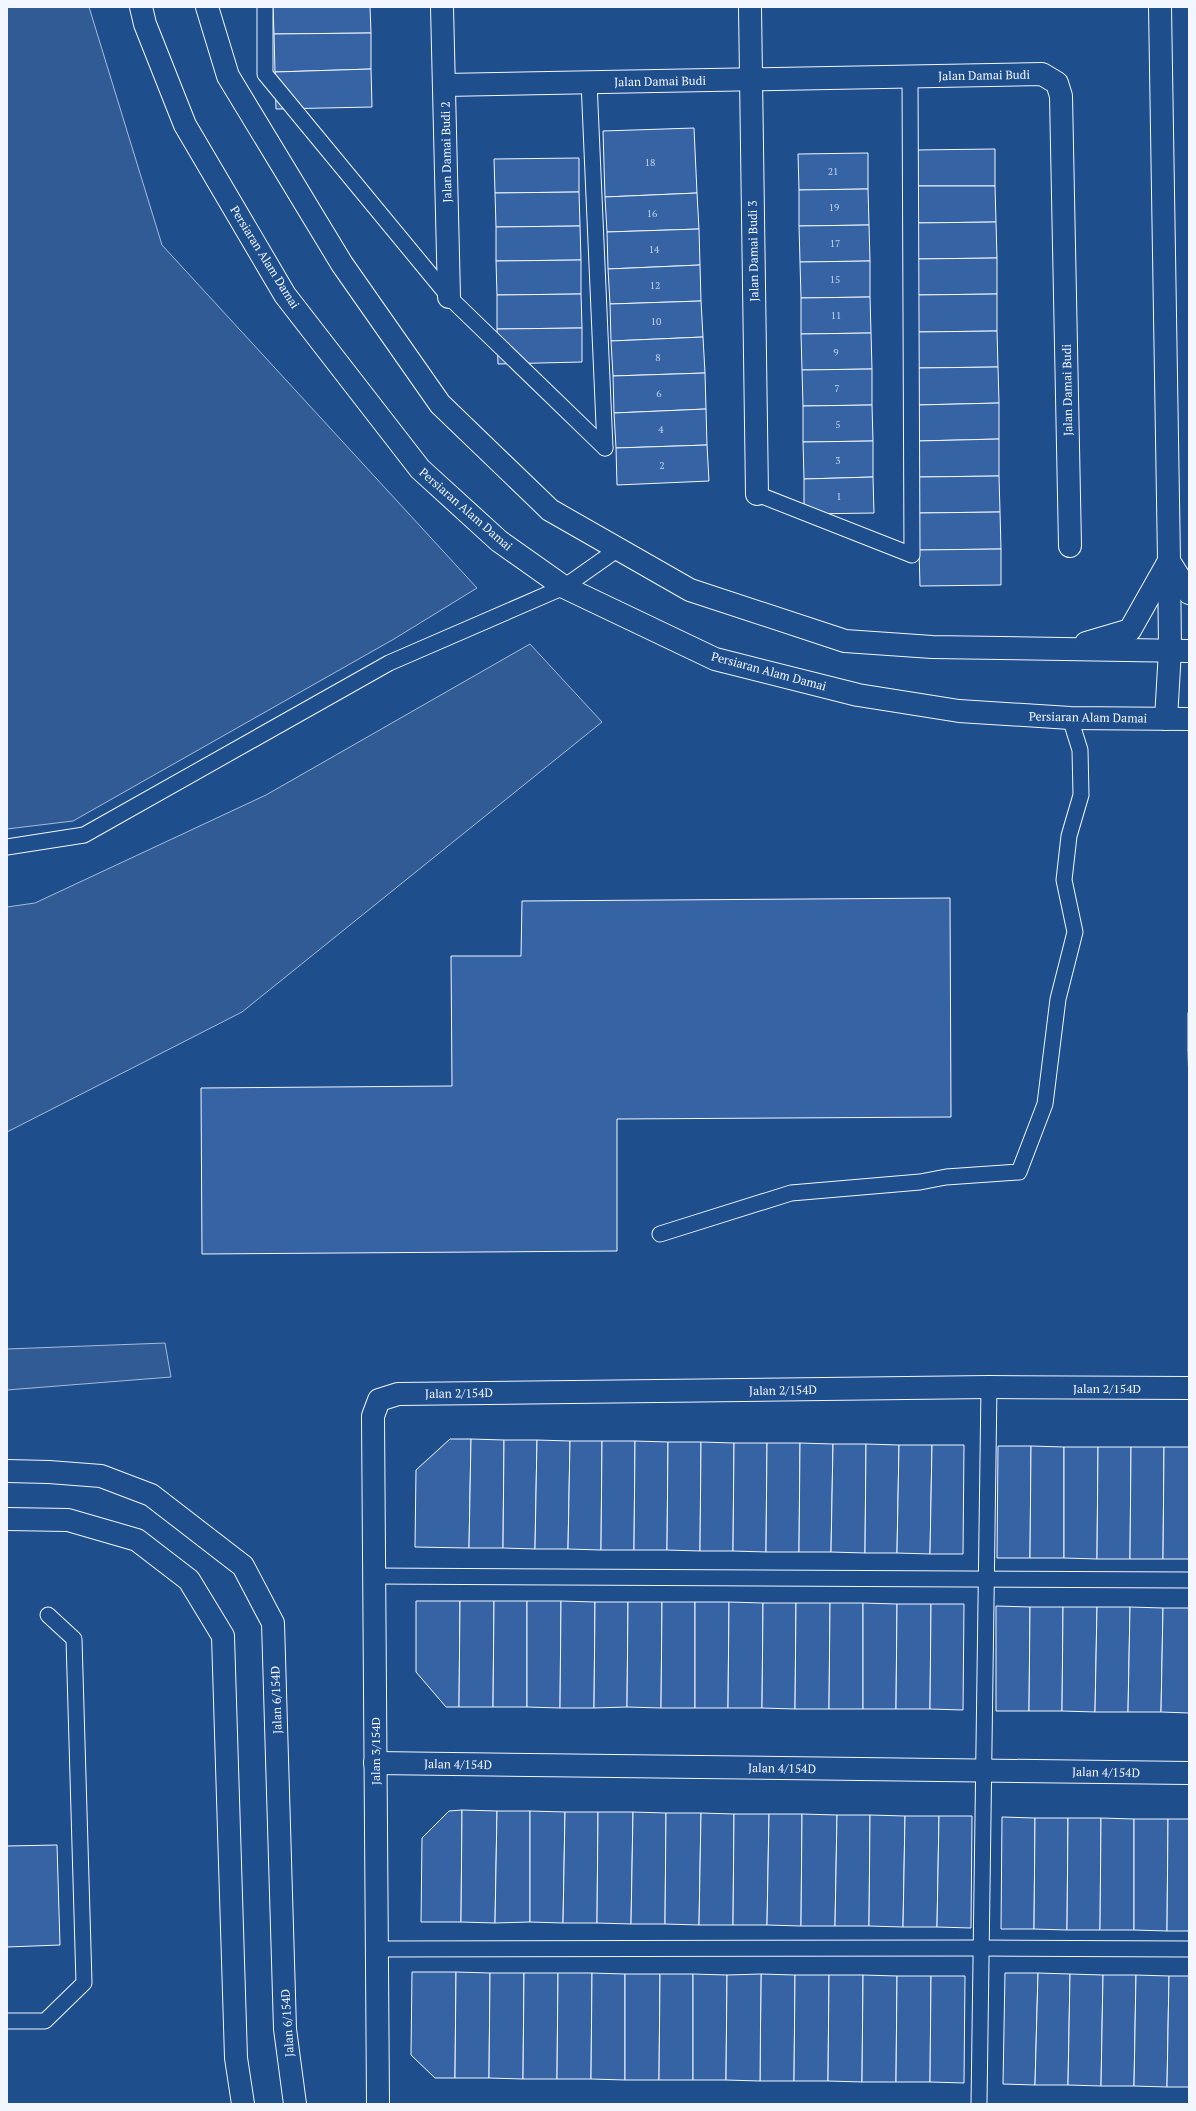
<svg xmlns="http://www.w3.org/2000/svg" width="1196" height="2111" viewBox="0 0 1196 2111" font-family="'PT Serif',serif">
  <rect width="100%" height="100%" fill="#1f4e8c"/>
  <g fill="#305b95" stroke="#a8bbd7">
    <polygon points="7,7 89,7 162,245 477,588 394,639 73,821 7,829"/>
    <polygon points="530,644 602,722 242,1012 7,1132 7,907 35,903 266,795"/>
    <polygon points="165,1343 171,1377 7,1390 7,1349"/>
  </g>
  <g fill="#3563a3" stroke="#f2f6ff">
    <polygon points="273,7 370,7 371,33 274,34"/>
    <polygon points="371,33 371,69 275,72 274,34"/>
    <polygon points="371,69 372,107 276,109 275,72"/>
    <polygon points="694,128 697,193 605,197 603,131"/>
    <polygon points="995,149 995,186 914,186 914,150"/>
    <polygon points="868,153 868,189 799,190 798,154"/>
    <polygon points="579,158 579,192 495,193 494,159"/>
    <polygon points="914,186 995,186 996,222 914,223"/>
    <polygon points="868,189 869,225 799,226 799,190"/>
    <polygon points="579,192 580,226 496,227 495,193"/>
    <polygon points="697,193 699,229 607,232 605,197"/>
    <polygon points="996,222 997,258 915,259 914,223"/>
    <polygon points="869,225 870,261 800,262 799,226"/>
    <polygon points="580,226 581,260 496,261 496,227"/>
    <polygon points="699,229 700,265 608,269 607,232"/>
    <polygon points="997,258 997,294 916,295 915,259"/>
    <polygon points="581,260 581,294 497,295 496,261"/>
    <polygon points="870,261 870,297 801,298 800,262"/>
    <polygon points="700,265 701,301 610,304 608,269"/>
    <polygon points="581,294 582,328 497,329 497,295"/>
    <polygon points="997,294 997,331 916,332 916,295"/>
    <polygon points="870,297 871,333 801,334 801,298"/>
    <polygon points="701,301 703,337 611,341 610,304"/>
    <polygon points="582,328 582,362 498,364 497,329"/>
    <polygon points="997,331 998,367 917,368 916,332"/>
    <polygon points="871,333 872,369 802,370 801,334"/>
    <polygon points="703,337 705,373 613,376 611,341"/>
    <polygon points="998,367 999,403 917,405 917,368"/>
    <polygon points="872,369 872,405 803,406 802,370"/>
    <polygon points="705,373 706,409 614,413 613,376"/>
    <polygon points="999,403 999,439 918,441 917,405"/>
    <polygon points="872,405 873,441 803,442 803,406"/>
    <polygon points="706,409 707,445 616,448 614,413"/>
    <polygon points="999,439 999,476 918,477 918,441"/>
    <polygon points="873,441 873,477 804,479 803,442"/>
    <polygon points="707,445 709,481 617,485 616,448"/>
    <polygon points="999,476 1000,512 919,513 918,477"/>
    <polygon points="873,477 874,513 804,514 804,479"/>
    <polygon points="1000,512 1001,549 919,550 919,513"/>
    <polygon points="1001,549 1001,585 920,586 919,550"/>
    <polygon points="950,898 951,1117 617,1119 617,1251 202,1254 201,1088 452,1086 451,956 521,956 522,901"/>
    <rect x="1188" y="1013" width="1" height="37"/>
    <polygon points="1188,1050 1189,1050 1189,1087"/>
    <polygon points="450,1439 471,1439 469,1548 415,1547 416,1470"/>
    <polygon points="471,1439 504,1440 503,1548 469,1548"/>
    <polygon points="504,1440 537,1440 535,1549 503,1548"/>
    <polygon points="537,1440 570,1441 568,1549 535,1549"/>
    <polygon points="570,1441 602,1441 601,1550 568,1549"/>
    <polygon points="602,1441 635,1441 634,1550 601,1550"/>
    <polygon points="635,1441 668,1442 667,1550 634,1550"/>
    <polygon points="668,1442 701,1442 700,1551 667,1550"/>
    <polygon points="701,1442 734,1443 733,1551 700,1551"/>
    <polygon points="734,1443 767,1443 766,1552 733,1551"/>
    <polygon points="767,1443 800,1443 799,1552 766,1552"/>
    <polygon points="800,1443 833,1444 831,1552 799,1552"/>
    <polygon points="833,1444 866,1444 865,1553 831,1552"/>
    <polygon points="866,1444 899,1445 897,1553 865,1553"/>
    <polygon points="899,1445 932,1445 930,1554 897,1553"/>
    <polygon points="932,1445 964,1445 963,1554 930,1554"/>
    <polygon points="998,1446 1031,1446 1030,1558 997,1558"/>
    <polygon points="1031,1446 1064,1447 1064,1558 1030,1558"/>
    <polygon points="1064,1447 1098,1447 1097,1559 1064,1558"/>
    <polygon points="1098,1447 1131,1447 1130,1559 1097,1559"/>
    <polygon points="1131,1447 1164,1447 1163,1559 1130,1559"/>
    <polygon points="1164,1447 1189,1447 1189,1559 1163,1559"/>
    <polygon points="416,1601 460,1601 459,1707 446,1707 416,1672"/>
    <polygon points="460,1601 494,1601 493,1707 459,1707"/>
    <polygon points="494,1601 527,1601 527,1707 493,1707"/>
    <polygon points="527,1601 561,1601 560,1708 527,1707"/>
    <polygon points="561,1601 595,1602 594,1708 560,1708"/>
    <polygon points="595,1602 628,1602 627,1707 594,1708"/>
    <polygon points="628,1602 662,1602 661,1708 627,1707"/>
    <polygon points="662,1602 695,1602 695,1708 661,1708"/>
    <polygon points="695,1602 729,1602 728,1708 695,1708"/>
    <polygon points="729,1602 763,1603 762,1708 728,1708"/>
    <polygon points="763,1603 796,1603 795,1709 762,1708"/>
    <polygon points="796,1603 830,1603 829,1709 795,1709"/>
    <polygon points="830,1603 863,1603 863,1709 829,1709"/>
    <polygon points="863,1603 897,1604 896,1709 863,1709"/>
    <polygon points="897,1604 931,1604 930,1709 896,1709"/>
    <polygon points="931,1604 964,1604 963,1710 930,1709"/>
    <polygon points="996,1606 1030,1607 1029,1711 996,1711"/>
    <polygon points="1030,1607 1063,1607 1062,1711 1029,1711"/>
    <polygon points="1063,1607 1097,1607 1095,1712 1062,1711"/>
    <polygon points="1097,1607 1130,1607 1128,1712 1095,1712"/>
    <polygon points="1130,1607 1163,1608 1161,1712 1128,1712"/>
    <polygon points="1163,1608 1189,1608 1189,1713 1161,1712"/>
    <polygon points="462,1810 461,1922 421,1922 422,1838 449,1811"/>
    <polygon points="462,1810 497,1811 495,1923 461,1922"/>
    <polygon points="497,1811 530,1811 530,1922 495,1923"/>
    <polygon points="530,1811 565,1812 563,1923 530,1922"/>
    <polygon points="565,1812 598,1812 597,1923 563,1923"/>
    <polygon points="598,1812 633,1812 631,1924 597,1923"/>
    <polygon points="633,1812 666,1813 665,1924 631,1924"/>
    <polygon points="666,1813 701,1813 699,1925 665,1924"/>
    <polygon points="701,1813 734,1814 733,1925 699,1925"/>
    <polygon points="734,1814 769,1814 767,1925 733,1925"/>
    <polygon points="769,1814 802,1814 801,1926 767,1925"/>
    <polygon points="802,1814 837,1815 835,1926 801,1926"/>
    <polygon points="837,1815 870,1815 869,1926 835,1926"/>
    <polygon points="870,1815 905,1816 903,1927 869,1926"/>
    <polygon points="905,1816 939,1816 937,1927 903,1927"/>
    <polygon points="939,1816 972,1816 971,1928 937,1927"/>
    <polygon points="1002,1817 1035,1818 1034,1929 1001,1929"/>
    <polygon points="1035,1818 1068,1818 1067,1930 1034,1929"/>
    <polygon points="1068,1818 1101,1818 1100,1930 1067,1930"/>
    <polygon points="1101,1818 1134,1819 1134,1930 1100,1930"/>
    <polygon points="1134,1819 1168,1819 1167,1931 1134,1930"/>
    <polygon points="1168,1819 1189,1819 1189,1931 1167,1931"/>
    <polygon points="57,1845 60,1945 7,1947 7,1846"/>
    <polygon points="412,1972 456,1972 455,2078 435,2078 411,2055"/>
    <polygon points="456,1972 490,1973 489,2078 455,2078"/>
    <polygon points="490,1973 524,1973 523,2079 489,2078"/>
    <polygon points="524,1973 558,1973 557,2079 523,2079"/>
    <polygon points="558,1973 592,1973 591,2079 557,2079"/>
    <polygon points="592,1973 625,1974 625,2080 591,2079"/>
    <polygon points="1005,1973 1038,1973 1035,2085 1003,2084"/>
    <polygon points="1038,1973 1070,1974 1068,2085 1035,2085"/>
    <polygon points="625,1974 660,1974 659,2080 625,2080"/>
    <polygon points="660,1974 693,1974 693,2080 659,2080"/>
    <polygon points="693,1974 727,1975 726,2080 693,2080"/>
    <polygon points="761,1974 795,1975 794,2081 760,2081"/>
    <polygon points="761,1974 760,2081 726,2080 727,1975"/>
    <polygon points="1070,1974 1103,1975 1101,2086 1068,2085"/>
    <polygon points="795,1975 829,1975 828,2081 794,2081"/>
    <polygon points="829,1975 863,1975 862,2082 828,2081"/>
    <polygon points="863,1975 897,1976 896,2082 862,2082"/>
    <polygon points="1103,1975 1136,1975 1134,2086 1101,2086"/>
    <polygon points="1136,1975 1169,1976 1167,2087 1134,2086"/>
    <polygon points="897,1976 931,1976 930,2082 896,2082"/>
    <polygon points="931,1976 965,1976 964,2083 930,2082"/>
    <polygon points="1169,1976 1189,1976 1189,2087 1167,2087"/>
  </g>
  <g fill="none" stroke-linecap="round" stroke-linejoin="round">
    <defs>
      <g id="service">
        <polyline points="265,7 265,74 449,297 605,448"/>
        <polyline points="589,82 605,448"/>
        <polyline points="757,494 912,555 910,75"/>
        <polyline points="7,847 84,835 389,663 564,587 618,549"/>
        <polyline points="660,1234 791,1193 920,1182 946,1177 1019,1172 1045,1104 1058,999 1075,932 1064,880 1069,836 1081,795 1080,750 1070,718"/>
        <polyline points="374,1576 1189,1580"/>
        <polyline points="376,1949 981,1948 1189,1949"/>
        <polyline points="7,2021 45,2021 84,1983 74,1639 48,1615"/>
        <polyline points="979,2104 989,1387"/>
      </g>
      <g id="minor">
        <polyline points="442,7 449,297"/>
        <polyline points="750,7 757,494"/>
        <polyline points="1160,7 1169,561 1170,650 1166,719"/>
        <polyline points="444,85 1042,74 1057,83 1061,96 1070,546"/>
        <polyline points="375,1763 1189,1773"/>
        <polyline points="378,2104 373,1416 379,1400 398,1394 989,1387 1189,1388"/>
      </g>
      <g id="tertiary">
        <polyline points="141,7 145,24 185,125 285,295 420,469 499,541 564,587 715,659 858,695 959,711 1070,718 1189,719"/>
        <polyline points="207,7 228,76 342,264 440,404 550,510 690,590 845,641 932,647 1189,651"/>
        <polyline points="1086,643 1130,630 1169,561 1189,593"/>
        <polyline points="7,1471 49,1472 101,1476 151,1495 243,1566 273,1623 285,2029 295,2104"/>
        <polyline points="7,1519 68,1520 137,1540 189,1580 223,1636 236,2058 243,2104"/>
      </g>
    </defs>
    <use href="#service" stroke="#f2f6ff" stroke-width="17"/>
    <use href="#minor" stroke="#f2f6ff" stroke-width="24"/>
    <use href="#tertiary" stroke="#f2f6ff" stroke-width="24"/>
    <use href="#service" stroke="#1f4e8c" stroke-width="15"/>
    <use href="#minor" stroke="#1f4e8c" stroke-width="22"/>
    <use href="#tertiary" stroke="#1f4e8c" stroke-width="22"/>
  </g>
  <g text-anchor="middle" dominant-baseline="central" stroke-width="3" stroke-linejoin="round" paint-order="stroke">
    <g font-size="10" fill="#c3d1e8">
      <text x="650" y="162">18</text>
      <text x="833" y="171">21</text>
      <text x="834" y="207">19</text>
      <text x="652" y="213">16</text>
      <text x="835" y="243">17</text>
      <text x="654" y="249">14</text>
      <text x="835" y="279">15</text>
      <text x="655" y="285">12</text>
      <text x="836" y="315">11</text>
      <text x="656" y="321">10</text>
      <text x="836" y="352">9</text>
      <text x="658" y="357">8</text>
      <text x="837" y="388">7</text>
      <text x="659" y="393">6</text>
      <text x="838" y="424">5</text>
      <text x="661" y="429">4</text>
      <text x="838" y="460">3</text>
      <text x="662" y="465">2</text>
      <text x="839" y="496">1</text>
    </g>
    <g font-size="12" fill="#f2f6ff" stroke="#1f4e8c">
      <text transform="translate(984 75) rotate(-1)">Jalan Damai Budi</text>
      <text transform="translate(660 81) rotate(-1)">Jalan Damai Budi</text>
      <text transform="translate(446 152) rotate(-91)">Jalan Damai Budi 2</text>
      <text transform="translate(753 251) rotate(-91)">Jalan Damai Budi 3</text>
      <text transform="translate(265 257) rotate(58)">Persiaran Alam Damai</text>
      <text transform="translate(1067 390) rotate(-91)">Jalan Damai Budi</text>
      <text transform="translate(466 509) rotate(41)">Persiaran Alam Damai</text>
      <text transform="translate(769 671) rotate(15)">Persiaran Alam Damai</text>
      <text transform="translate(1088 717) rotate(1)">Persiaran Alam Damai</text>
      <text x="1107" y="1388">Jalan 2/154D</text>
      <text transform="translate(783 1390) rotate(-1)">Jalan 2/154D</text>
      <text transform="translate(459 1393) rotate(-1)">Jalan 2/154D</text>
      <text transform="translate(276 1700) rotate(-92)">Jalan 6/154D</text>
      <text transform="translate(375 1751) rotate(-90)">Jalan 3/154D</text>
      <text transform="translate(458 1764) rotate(1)">Jalan 4/154D</text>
      <text transform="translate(782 1768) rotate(1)">Jalan 4/154D</text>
      <text transform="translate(1106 1772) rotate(1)">Jalan 4/154D</text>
      <text transform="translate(287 2023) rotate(-94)">Jalan 6/154D</text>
    </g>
  </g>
  <rect width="1196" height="2111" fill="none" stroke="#f2f6ff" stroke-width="16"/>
</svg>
